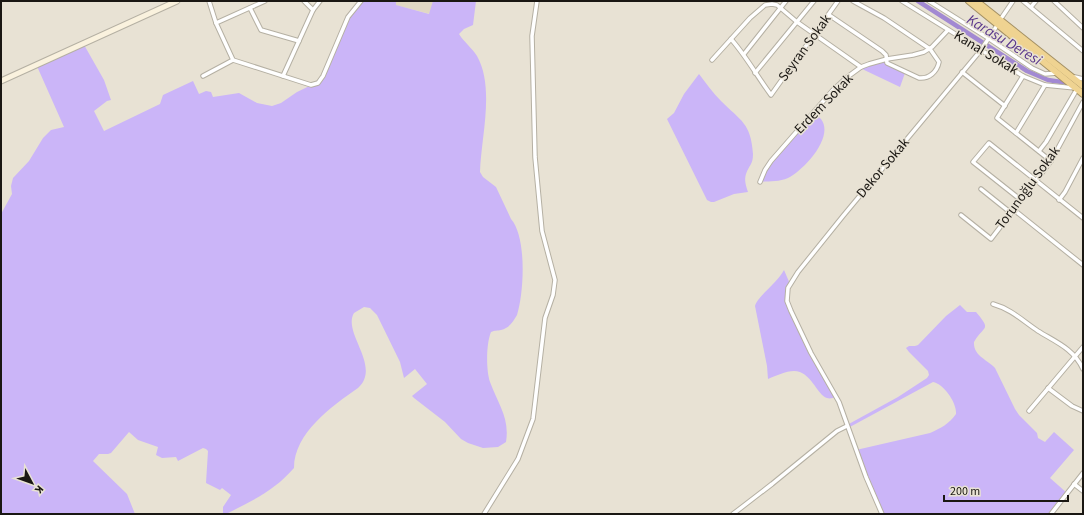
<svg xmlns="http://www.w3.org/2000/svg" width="1084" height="515" viewBox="0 0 1084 515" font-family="'Source Sans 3',sans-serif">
  <rect width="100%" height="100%" fill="#e8e2d4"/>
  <polygon fill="#e1d8c3" points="396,1 462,1 458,21 395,5"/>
  <g fill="#cbb5f8">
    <path d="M 361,1 L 396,1 L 396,5 L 429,14 L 433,1 L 476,1 L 473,25 L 464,29 L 459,34 C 464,42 472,48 477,56 C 495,88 481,137 480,172 L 483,177 L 496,187 L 511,219 C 527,237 524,293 517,315 C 513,322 509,328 501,330 C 497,331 495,330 491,332 C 486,344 486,370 490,382 C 498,404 510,418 506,442 L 498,447 L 483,448 L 468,443 L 461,439 L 445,422 L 414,398 L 412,396 L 427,384 L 415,369 L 404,378 L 400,362 L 377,315 L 370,308 L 364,307 L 354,313 C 342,333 382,366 358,388 C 332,406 294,433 294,468 C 274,491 252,501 226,514 L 223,514 L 223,507 L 231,495 L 222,488 L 220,490 L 206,483 L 208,451 L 206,449 L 203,448 L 178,461 L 176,457 L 162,458 L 156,455 L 158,447 L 138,440 L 129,432 L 111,453 L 108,454 L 99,454 L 93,461 L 127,494 L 135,514 L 1,514 L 1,214 L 12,194 L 11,186 L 13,178 L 29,161 L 43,138 L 51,130 L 64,127 L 36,64 L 83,43 L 104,80 L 111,100 L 107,101 L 94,111 L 104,131 L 160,104 L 163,95 L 193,81 L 199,94 L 206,91 L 211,92 L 213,97 L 239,93 L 257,103 L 272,106 L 281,103 L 297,92 L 320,81 L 348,17 Z"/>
    <polygon points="887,59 887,63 905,73 900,87 860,68"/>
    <path d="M 699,74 C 706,83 713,93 721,101 C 741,121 751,123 753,154 C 753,165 749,165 746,174 C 744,180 746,186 748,192 L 734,194 L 714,202 L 711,202 L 707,200 L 667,119 L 674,113 L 684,94 Z"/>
    <path d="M 814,113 C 816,115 819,117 821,119 C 835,137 803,171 788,178 C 779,182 769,181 760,182 L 767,167 Z"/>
    <path d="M 784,270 L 790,284 L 787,295 L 791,311 L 836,397 C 833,398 830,399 827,398 C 817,395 811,371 794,371 C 786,371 775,376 768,379 L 767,366 L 755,306 C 757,297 778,282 784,270 Z"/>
    <path d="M 960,305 L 967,312 L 976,312 C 992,331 984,325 974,342 C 973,356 988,360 995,368 L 1015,409 L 1019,415 L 1037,433 L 1038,438 L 1045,442 L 1054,432 L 1074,450 L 1050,478 L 1067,493 L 1051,514 L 882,514 L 856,450 L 930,433 C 941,428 949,424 956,414 C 957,403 944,384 933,382 L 848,428 L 847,425 L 898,397 L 927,378 L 929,375 L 928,371 L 909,352 L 906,348 L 909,346 L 915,346 L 918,345 L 946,316 Z"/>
  </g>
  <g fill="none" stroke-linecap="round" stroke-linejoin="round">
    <polyline stroke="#a289d2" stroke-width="4.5" points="918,1 1027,71 1048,80 1068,83"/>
    <defs>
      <g id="street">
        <polyline points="209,1 216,23 233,60 311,85 318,83 323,76 348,17 361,1"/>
        <polyline points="304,1 313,10"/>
        <polyline points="902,1 1023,76 1045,85 1075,88"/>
        <polyline points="929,1 988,38 1032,68 1045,74 1057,73"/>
        <polyline points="1023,1 1083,51"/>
        <polyline points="1054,1 1083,28"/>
        <polyline points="1031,7 1036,1"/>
        <polyline points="250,8 261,30 299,41"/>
        <path d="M 829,15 L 882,51 L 886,55 L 887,63 L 919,78 C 929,79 937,72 939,62 L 930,49 L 884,18 L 853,1"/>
        <polyline points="1000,20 1013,1"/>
        <polyline points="216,23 265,1"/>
        <path d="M 731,39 C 746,56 757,76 771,95 L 838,1"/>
        <polyline points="744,54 786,1"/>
        <polyline points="712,60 750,18 765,5 772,4 777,5 797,22 861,67"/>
        <polyline points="962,72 1005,106"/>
        <polyline points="755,73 814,1"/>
        <polyline points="203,76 233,60"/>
        <polyline points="283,76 313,10 320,1"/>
        <polyline points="1023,76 997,118 1051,161"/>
        <polyline points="1075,77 1083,79"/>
        <polyline points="1016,133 1045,85"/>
        <polyline points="1039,151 1046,142 1077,89"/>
        <polyline points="760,182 765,170 771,161 833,90 846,78 861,67 869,64 887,59 913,55 924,52 932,47 948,30"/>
        <polyline points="981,189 1011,213"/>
        <polyline points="1021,200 973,162 989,143 1083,218"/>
        <polyline points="1059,200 1065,192 1083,158"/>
        <polyline points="1014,210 1083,265"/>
        <polyline points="961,215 991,239 1051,161 1083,102"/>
        <path d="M 993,304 C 1011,309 1023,321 1038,331 C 1056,342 1074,349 1083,369"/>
        <polyline points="1048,388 1072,406 1083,411"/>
        <polyline points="1029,411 1083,347"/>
        <polyline points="1074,484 1083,491"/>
        <polyline points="484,514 518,459 533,419 545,318 553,295 555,280 542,231 535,157 532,36 537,1"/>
        <polyline points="733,514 772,484 837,431 847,426"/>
        <polyline points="882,514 866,477 839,402 811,353 791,311 787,301 788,288 798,272 843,216 981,50 998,24"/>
        <polyline points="1051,514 1083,473"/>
      </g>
      <polyline id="secondary" points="1,81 177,1"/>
      <g id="highway">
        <polyline points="969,1 1083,94"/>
        <polyline points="976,1 1083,86"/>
      </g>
    </defs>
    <use href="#street" stroke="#b5b0a3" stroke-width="5.5"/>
    <use href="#secondary" stroke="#b5b0a3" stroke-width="7"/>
    <use href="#highway" stroke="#a49165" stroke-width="8"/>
    <use href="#street" stroke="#fff" stroke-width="3.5"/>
    <use href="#secondary" stroke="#faf2de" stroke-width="5"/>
    <use href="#highway" stroke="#efd391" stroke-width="6"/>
  </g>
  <g text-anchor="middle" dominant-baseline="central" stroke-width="3" stroke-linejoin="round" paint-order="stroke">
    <g font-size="14" fill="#1a1713" stroke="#e8e2d4">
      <text transform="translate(805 48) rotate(-54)">Seyran Sokak</text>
      <text transform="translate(986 53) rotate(31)">Kanal Sokak</text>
      <text transform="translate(824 104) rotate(-46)">Erdem Sokak</text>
      <text transform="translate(883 168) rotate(-50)">Dekor Sokak</text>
      <text transform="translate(1028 188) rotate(-54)">Torunoğlu Sokak</text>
    </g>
    <g font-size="15" font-style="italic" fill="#58358b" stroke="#e8e2d4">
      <text transform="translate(1004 40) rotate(31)">Karasu Deresi</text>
    </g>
  </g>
  <rect width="1084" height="515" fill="none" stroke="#1a1713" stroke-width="4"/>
  <g transform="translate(32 483) rotate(131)" stroke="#e8e2d4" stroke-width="3" paint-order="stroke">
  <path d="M0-3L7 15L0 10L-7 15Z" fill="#1a1713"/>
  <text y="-6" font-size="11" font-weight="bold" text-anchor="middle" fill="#1a1713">K</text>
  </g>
  <path d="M944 495v6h124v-6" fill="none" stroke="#1a1713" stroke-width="2"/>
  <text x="950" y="495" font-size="12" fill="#1a1713" stroke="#e8e2d4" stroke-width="3" paint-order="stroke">200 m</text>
</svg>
